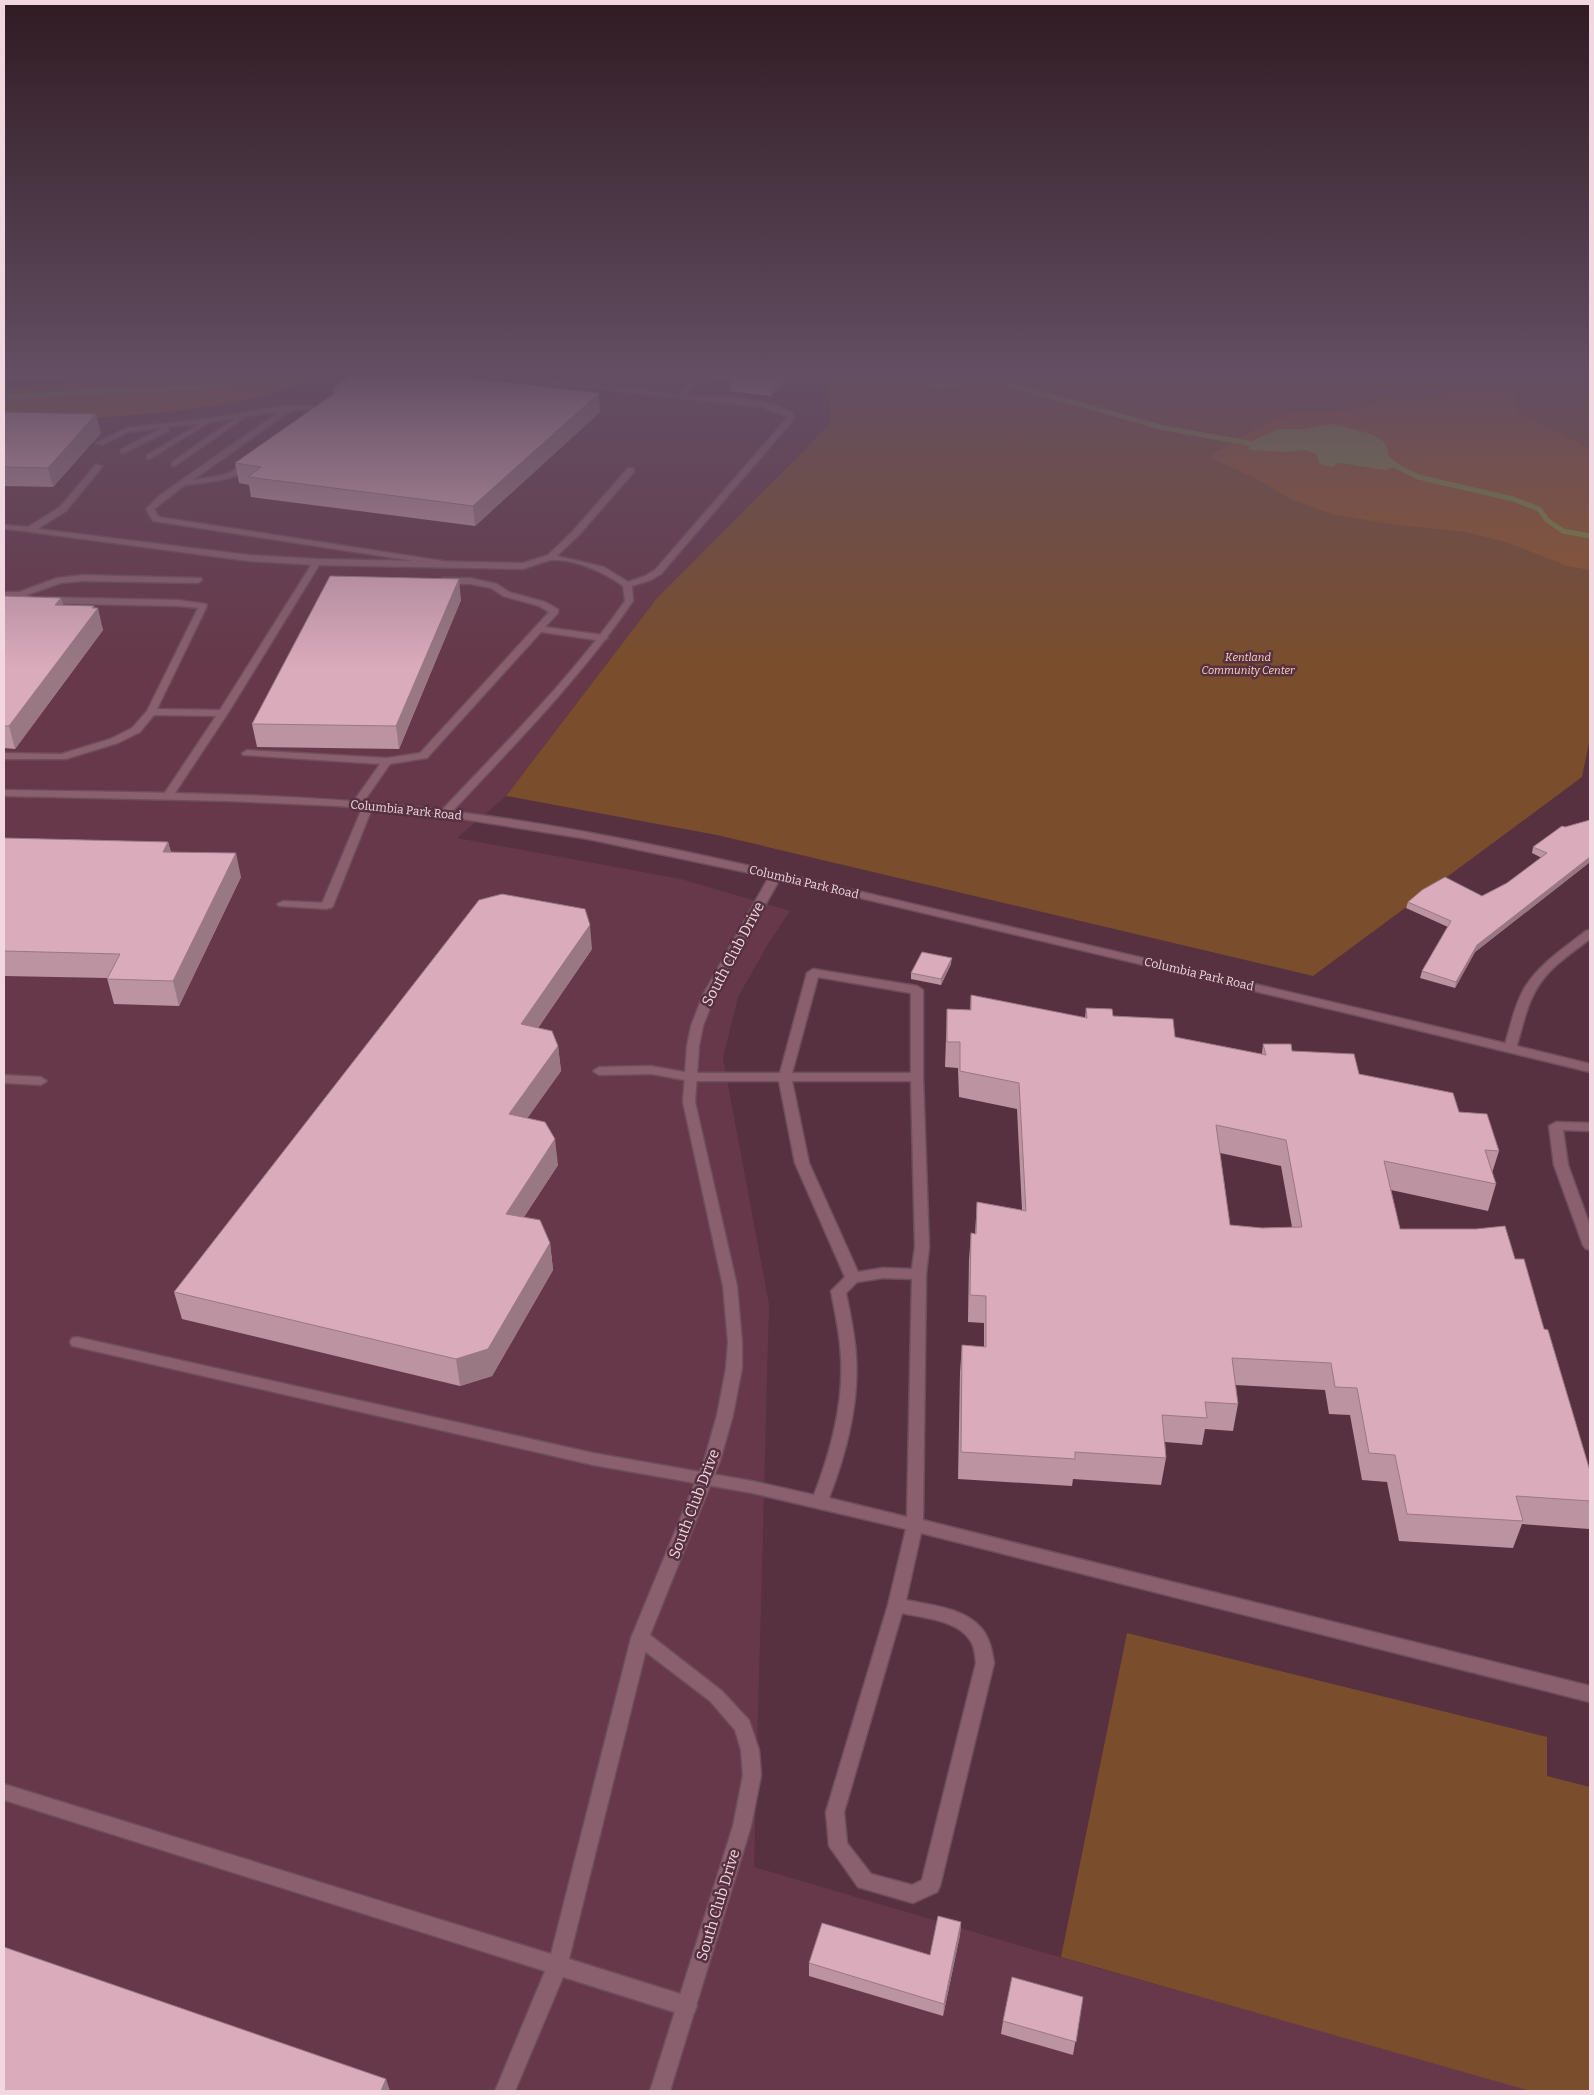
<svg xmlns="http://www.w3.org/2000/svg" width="1594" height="2095" viewBox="0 0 1594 2095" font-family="Bitter,serif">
  <rect width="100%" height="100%" fill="#57313f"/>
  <g fill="#663849">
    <polygon points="4,375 175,375 112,381 4,387"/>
    <polygon points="338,375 827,375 830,424 657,598 506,796 457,838 681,879 790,911 768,944 738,997 723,1058 769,1304 754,1867 1038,1951 1535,2091 4,2091 4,419 127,415 202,407 258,397"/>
  </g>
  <g fill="#7a4e2c">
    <polygon points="827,375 1590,375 1590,738 1582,777 1313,976 717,835 506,796 657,598 830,424"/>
    <polygon points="1127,1633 1547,1737 1547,1776 1590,1787 1590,2091 1530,2091 1061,1957"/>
  </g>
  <g fill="#925728">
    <path d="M 175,375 L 338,375 C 311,379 284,391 258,397 C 176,415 88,420 4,419 L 4,387 L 112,381 Z"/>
    <polygon points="1502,383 1515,385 1517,412 1590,449 1590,570 1567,566 1509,543 1466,532 1391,524 1331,514 1288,498 1259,480 1209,457 1262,425 1292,414 1336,412 1375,404 1383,393 1401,399 1421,399"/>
  </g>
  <g fill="#7d893f">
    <polygon points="913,375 981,375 982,379 974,386 936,388 921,384"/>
    <path d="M 1332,424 C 1345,427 1374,432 1384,442 C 1388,447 1388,452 1389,457 L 1400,465 L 1386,470 L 1339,463 L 1332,467 L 1320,464 L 1316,454 L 1305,450 L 1287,452 L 1249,450 L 1248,443 L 1278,429 L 1304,429 Z"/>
  </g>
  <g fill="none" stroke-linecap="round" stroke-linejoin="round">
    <g stroke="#7d893f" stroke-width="5">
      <polyline points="981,381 1007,384 1164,428 1248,443"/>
      <polyline points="4,397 204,387 232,383 260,375"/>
      <polyline points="1396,466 1418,477 1513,499 1539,509 1547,520 1563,531 1590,536"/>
    </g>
    <defs>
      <g id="service">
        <polygon points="485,375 508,375 588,384 599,375 607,375 596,385 678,394 695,377 699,379 685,395 709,399 705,401 489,377"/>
        <path d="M 288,405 C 298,410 309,399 324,412 L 313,419 L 309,417 L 315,412 C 305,407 296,410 286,414 L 193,480 C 205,478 217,477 229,473 C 237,469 243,459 253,460 L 253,464 L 236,476 L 217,481 L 185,485 L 154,509 L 159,517 L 443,561 L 446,562 L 446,566 L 153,521 L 146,509 L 159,496 L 280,411 L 245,417 L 175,466 L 172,466 L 172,462 L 235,418 L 210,422 L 150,459 L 147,459 L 147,455 L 199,424 L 168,427 L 169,431 L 124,453 L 121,453 L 121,449 L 162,428 L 128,432 L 103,445 L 96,443 L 126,428 L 212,418 Z"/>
        <polygon points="96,464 103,466 66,511 33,532 4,529 4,525 28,527 60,507"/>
        <polygon points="317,559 321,562 228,713 171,799 163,799 162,797 216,716 154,715 140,732 118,743 66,759 4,759 4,753 61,754 110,739 132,728 147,711 198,608 178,606 29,603 18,598 4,598 4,592 19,592 57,578 83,575 201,578 202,580 198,583 83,581 61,583 27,595 31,597 178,600 206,604 207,606 157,709 220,710 313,562"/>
        <polygon points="470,578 497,584 509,592 545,602 558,609 558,613 545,627 603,635 608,638 603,641 541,632 427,758 390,764 360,807 352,807 351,805 380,764 243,755 242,753 247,750 387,758 420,753 549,612 539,606 503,596 491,588 470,584 443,584 439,581 443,578"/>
        <polygon points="283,901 327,903 333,906 327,909 279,906 277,904"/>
        <path d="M 813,969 L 917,986 L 923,990 L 923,1077 L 929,1247 L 926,1274 L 923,1520 L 1590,1686 L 1590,1702 L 921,1533 L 906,1600 C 930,1605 966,1608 982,1629 C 990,1639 992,1651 994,1663 L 940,1886 L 937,1892 L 913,1903 L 858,1887 L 829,1846 L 826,1812 L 888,1605 L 906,1529 L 752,1493 L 593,1465 L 77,1347 L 72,1346 L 70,1342 L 72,1338 L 77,1337 L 593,1453 L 752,1481 L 814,1495 C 831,1451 844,1403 841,1356 C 840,1334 835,1312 831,1291 L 845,1277 L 795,1163 L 779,1081 L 690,1081 L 651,1074 L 599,1075 L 593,1071 L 599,1067 L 651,1066 L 690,1073 L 780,1073 L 807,973 ZM 818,977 L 911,993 L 911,1073 L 792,1073 ZM 792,1081 L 911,1081 L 915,1247 L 912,1269 L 883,1268 L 858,1272 L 809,1163 ZM 883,1278 L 912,1279 L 907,1517 L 829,1498 C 846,1454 859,1405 856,1357 C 855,1335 850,1314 846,1293 L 857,1282 ZM 902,1613 C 924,1618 957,1620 970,1640 C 975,1646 975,1656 976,1663 L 922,1880 L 912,1885 L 871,1874 L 847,1843 L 844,1812 Z"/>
        <polygon points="4,1075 41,1077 47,1081 41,1085 4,1083"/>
        <polygon points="1556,1122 1590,1123 1590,1131 1563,1130 1568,1165 1590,1226 1590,1250 1585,1248 1583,1245 1554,1165 1549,1126"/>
        <polygon points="640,1631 646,1633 649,1638 569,1959 687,1996 694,1999 697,2006 694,2013 687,2016 563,1977 515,2091 495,2091 545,1971 4,1800 4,1784 551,1954 631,1638 634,1633"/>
      </g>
      <g id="minor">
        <polygon points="98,375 94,377 4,380 4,376"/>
        <path d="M 702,397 C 725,394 773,401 793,413 L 794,419 L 661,574 L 651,580 L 632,586 L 633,601 C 580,679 513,746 449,815 L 441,815 L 440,813 L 441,811 C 505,743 571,678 625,601 L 623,586 C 606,573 575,559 553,560 C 548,560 530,567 523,569 L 317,565 L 249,561 L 30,532 L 26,530 L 30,528 L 249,555 L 317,559 L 523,563 L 548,555 L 573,531 L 628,468 L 634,468 L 634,472 L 579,535 L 557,556 L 604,567 L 628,582 L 645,576 L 655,570 L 786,419 L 786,416 L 762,407 L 705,401 L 701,399 Z"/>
        <polygon points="368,803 373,806 333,906 331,908 323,908 321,906 363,806"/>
        <polygon points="776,872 782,875 715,995 703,1026 699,1046 695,1102 737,1286 742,1342 742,1368 733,1415 720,1461 650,1635 722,1691 749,1720 759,1750 761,1775 751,1826 670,2091 650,2091 733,1826 743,1775 741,1750 735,1730 710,1701 634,1643 631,1638 704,1461 717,1415 726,1368 728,1342 723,1286 683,1102 687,1046 691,1026 703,995 770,875"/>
        <path d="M 1590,930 L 1590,939 C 1573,952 1554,964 1541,982 C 1527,1001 1523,1026 1516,1048 L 1514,1051 L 1506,1051 L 1504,1048 C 1510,1028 1514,1007 1524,989 C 1539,964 1564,948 1586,931 Z"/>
      </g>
      <path id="tertiary" d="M 4,790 C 153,793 302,792 450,811 C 635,834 816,882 998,924 C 1195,971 1393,1015 1590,1064 L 1590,1072 L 1368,1018 L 793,882 L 588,839 L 450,817 L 339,806 L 227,801 L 4,796 Z"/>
    </defs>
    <use href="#service" stroke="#6e4e5a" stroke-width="3"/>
    <use href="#minor" stroke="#6e4e5a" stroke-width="3"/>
    <use href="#tertiary" stroke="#6e4e5a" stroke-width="3"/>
    <use href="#service" fill="#8a5f6e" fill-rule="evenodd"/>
    <use href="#minor" fill="#8a5f6e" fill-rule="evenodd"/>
    <use href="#tertiary" fill="#8a5f6e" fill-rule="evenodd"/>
  </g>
  <g fill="#bb93a1" fill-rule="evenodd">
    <polygon points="679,375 786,375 786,378 771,396 730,391 730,380 695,375 693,377"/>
    <polygon points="332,388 600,412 475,526 251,497 249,485 239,483 235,463 333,394"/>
    <polygon points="4,412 101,433 53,487 4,486"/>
    <polygon points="4,596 61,598 63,605 94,606 103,630 15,749 4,748"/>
    <polygon points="461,600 399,749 257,747 252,724"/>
    <polygon points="1590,820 1590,862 1475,952 1455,988 1420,978 1422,971 1448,927 1406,908 1408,902 1482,896 1507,883 1542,858 1532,853 1533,847 1565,827"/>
    <polygon points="4,838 168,842 171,852 241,877 179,1006 114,1004 107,978 4,976"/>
    <polygon points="592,949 538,1028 558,1046 561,1071 527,1118 558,1165 524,1217 550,1243 553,1270 492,1376 460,1386 182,1319 174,1292"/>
    <polygon points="951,964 941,985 911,979 911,973"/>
    <path d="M 971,995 L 1085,1018 L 1086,1008 L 1113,1016 L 1175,1037 L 1262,1054 L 1263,1044 L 1292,1051 L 1359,1074 L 1459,1112 L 1499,1151 L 1492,1173 L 1496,1184 L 1488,1211 L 1391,1190 L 1400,1229 L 1515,1259 L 1544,1329 L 1590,1471 L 1590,1526 L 1589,1529 L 1522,1524 L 1513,1548 L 1399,1541 L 1387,1482 L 1362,1480 L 1350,1415 L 1329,1414 L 1325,1390 L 1235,1385 L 1238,1404 L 1233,1431 L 1205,1429 L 1202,1445 L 1165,1442 L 1166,1458 L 1161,1485 L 1073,1479 L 1072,1486 L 958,1479 L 960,1372 L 962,1345 L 984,1347 L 984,1323 L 968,1322 L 969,1260 L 971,1233 L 975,1234 L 977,1202 L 1022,1210 L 1017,1109 L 959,1097 L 958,1068 L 945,1067 L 947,1009 L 970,1010 ZM 1220,1153 L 1281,1166 L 1292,1227 L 1262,1228 L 1230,1225 Z"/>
    <polygon points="961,1922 960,1935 943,2016 809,1976 809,1963 930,1955"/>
    <polygon points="1083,1997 1073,2055 1001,2034 1003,2021"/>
  </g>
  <g fill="#997883">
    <polygon points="773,375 786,375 786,378 771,396 770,378"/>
    <polygon points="599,393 600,412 475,526 473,506"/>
    <polygon points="96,414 101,433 53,487 48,468"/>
    <polygon points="459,579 461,600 399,749 396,726"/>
    <polygon points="61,598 66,619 55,605"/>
    <polygon points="94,606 95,611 98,608 103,630 15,749 9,726"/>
    <polygon points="168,842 174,866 163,852"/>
    <polygon points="236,853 241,877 179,1006 173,981"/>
    <polygon points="1590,857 1590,862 1475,952 1455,988 1456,982 1477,945"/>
    <polygon points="590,925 592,949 523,1050 521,1024"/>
    <polygon points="952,958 951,964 941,985 941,979"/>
    <polygon points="558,1046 561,1071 512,1140 509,1114"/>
    <polygon points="555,1139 558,1165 509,1240 506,1214"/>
    <polygon points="550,1243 553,1270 492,1376 460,1386 456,1359"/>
    <polygon points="961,1922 960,1935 943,2016 944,2004"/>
    <polygon points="386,2079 390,2091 381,2091"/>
  </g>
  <g fill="#daabbb" stroke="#997883" fill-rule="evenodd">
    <polygon points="352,375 442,375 599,393 473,506 248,477 261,467 235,463 341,389 332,388"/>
    <polygon points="749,375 773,375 770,378"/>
    <polygon points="4,412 96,414 48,468 4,467"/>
    <polygon points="330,576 459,579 396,726 252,724"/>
    <polygon points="4,596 61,598 55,605 94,606 92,608 98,608 9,726 4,726"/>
    <polygon points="1590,820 1590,857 1477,945 1456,982 1422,971 1451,921 1408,902 1422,890 1445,877 1482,896 1507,883 1547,853 1533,847 1562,826 1565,827"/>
    <polygon points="4,838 168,842 163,852 236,853 173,981 107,979 120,954 4,951"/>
    <polygon points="502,894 585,909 590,925 521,1024 552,1031 558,1046 509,1114 545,1122 555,1139 506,1214 540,1220 550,1243 488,1349 456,1359 174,1292 479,900"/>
    <polygon points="922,952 952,958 941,979 911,973"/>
    <path d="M 971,995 L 1087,1018 L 1086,1008 L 1112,1009 L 1113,1016 L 1173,1019 L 1175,1037 L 1266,1055 L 1263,1044 L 1291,1044 L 1292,1051 L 1354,1054 L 1359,1074 L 1453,1093 L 1459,1112 L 1487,1114 L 1499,1151 L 1485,1150 L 1496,1184 L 1384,1161 L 1400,1229 L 1476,1229 L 1505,1226 L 1515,1259 L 1524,1259 L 1544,1329 L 1548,1330 L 1590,1471 L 1590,1501 L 1516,1496 L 1523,1521 L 1407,1514 L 1395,1455 L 1369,1453 L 1357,1388 L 1335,1387 L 1331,1363 L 1232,1358 L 1238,1404 L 1205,1402 L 1207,1418 L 1162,1415 L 1166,1458 L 1075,1452 L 1075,1459 L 961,1452 L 962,1345 L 986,1347 L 986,1296 L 970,1295 L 971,1233 L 976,1234 L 977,1202 L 1026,1211 L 1019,1083 L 960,1071 L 960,1042 L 947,1042 L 947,1009 L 971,1010 ZM 1216,1125 L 1286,1140 L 1302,1227 L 1262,1228 L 1230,1225 Z"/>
    <polygon points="938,1916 961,1922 944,2004 809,1963 822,1923 930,1955"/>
    <polygon points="4,1947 386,2079 381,2091 4,2091"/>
    <polygon points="1012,1977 1083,1997 1076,2042 1003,2021"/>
  </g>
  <linearGradient id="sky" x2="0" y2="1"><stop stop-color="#301b23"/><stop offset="0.56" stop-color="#634e63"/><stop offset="1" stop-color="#634e63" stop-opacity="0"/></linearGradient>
  <rect width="1594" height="668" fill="url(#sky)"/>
  <g text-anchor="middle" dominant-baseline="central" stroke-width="5" stroke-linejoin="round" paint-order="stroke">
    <g font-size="11" font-style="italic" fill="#fad7be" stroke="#57313f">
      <text x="1248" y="657">Kentland<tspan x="1248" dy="13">Community Center</tspan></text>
    </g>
    <g font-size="12" fill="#f1d8e0" stroke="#57313f">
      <text transform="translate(406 810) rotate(6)">Columbia Park Road</text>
      <text transform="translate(804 882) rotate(13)">Columbia Park Road</text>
      <text transform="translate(1199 974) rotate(13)">Columbia Park Road</text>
    </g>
    <g font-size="15" fill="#f1d8e0" stroke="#57313f">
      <text transform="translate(733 954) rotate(-62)">South Club Drive</text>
      <text transform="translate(694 1504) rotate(-69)">South Club Drive</text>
      <text transform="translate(718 1905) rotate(-73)">South Club Drive</text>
    </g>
  </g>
  <rect width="1594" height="2095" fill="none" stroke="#f1d8e0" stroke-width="10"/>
</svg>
